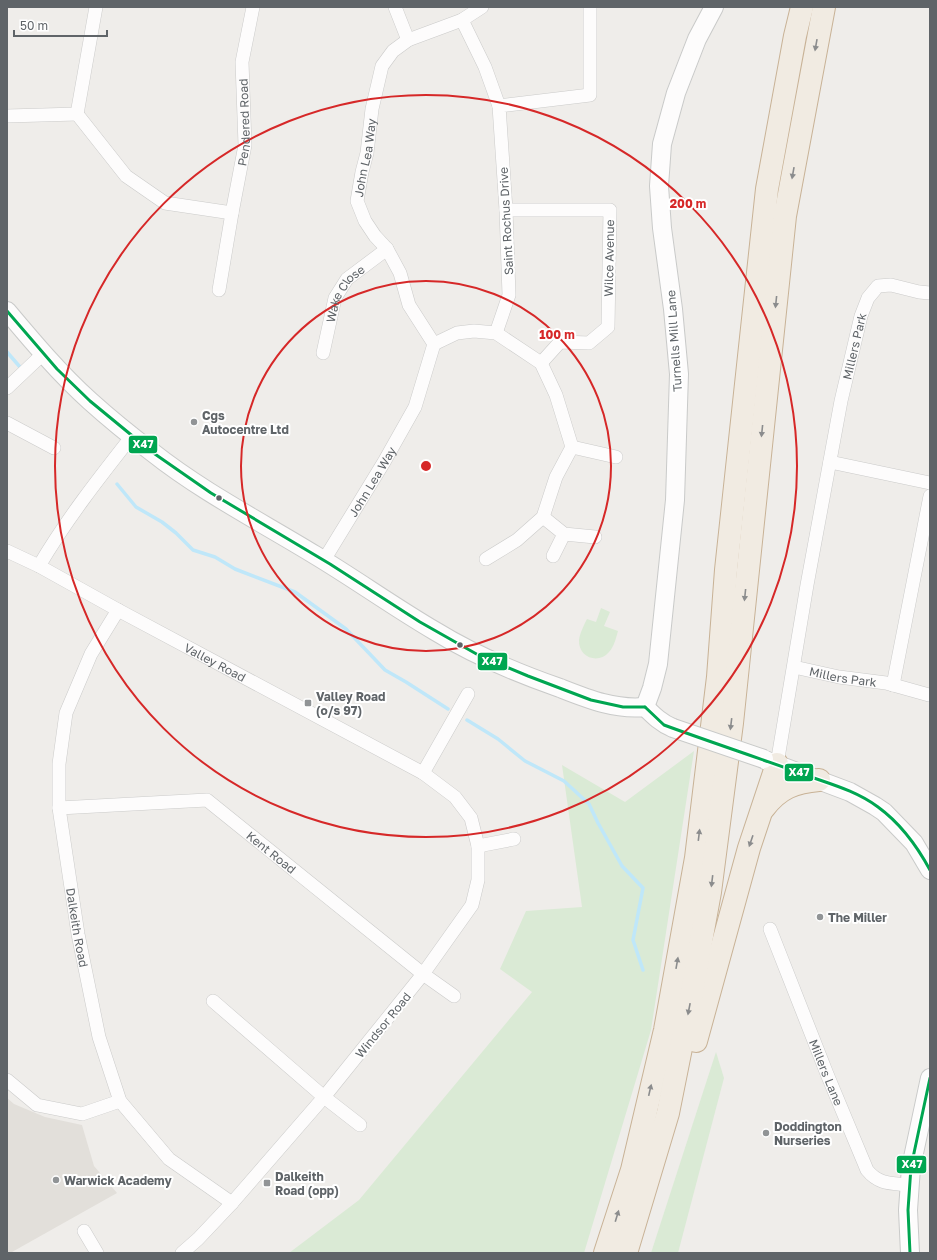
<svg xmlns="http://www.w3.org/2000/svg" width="937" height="1260" viewBox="0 0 937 1260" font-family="'Golos Text',sans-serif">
  <rect width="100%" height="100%" fill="#efedea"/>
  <polygon fill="#e2dfda" points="7,1098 14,1104 45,1117 82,1125 94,1166 117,1193 12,1252 7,1253"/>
  <g fill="#daead5">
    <path d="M 601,608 L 610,612 L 604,626 L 618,631 C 616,638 614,647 609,652 C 598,665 578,657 579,640 C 580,633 584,625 587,619 L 596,622 Z"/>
    <polygon points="694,751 651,1030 584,1253 289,1253 359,1200 532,992 500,969 526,911 582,907 562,765 625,802"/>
    <polygon points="716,1052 724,1078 678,1253 651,1253"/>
  </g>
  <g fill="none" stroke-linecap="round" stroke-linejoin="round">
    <g stroke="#bfe7f9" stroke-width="3.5">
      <polyline points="7,352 20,367"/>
      <polyline points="117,484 136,507 162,522 176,533 193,550 215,557 235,569 295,592 346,629 385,670 406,682 448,709"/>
      <polyline points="467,720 498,739 525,761 564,781 589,804 598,823 622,866 643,888 633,940 643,970"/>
    </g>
    <defs>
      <g id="street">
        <polyline points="395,7 408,40"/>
        <polyline points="462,20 485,67 499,106"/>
        <polyline points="77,114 126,176 165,203 232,213"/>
        <polyline points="7,116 77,114 96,7"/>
        <polyline points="506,210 610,210 608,327 589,343 560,342 541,363"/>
        <path id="s1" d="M 219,290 L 232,213 L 245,145 L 242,62 L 253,7"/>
        <polyline points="496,333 509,295 506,210 499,106 590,95 590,7"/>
        <polyline points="434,344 457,333 474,331 496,333 541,363 556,395 572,447 556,477 543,517 517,540 486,559"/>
        <path id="s2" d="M 323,353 L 335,298 L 347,279 L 387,249"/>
        <polyline points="7,388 44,353"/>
        <polyline points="7,423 54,448"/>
        <polyline points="572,447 616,457"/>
        <polyline points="830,462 930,483"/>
        <polyline points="543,517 564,534 595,537"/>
        <path id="s3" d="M 7,551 L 39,566 L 118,610 L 423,773 L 455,797 L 471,818 L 478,846 L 478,880 L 472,905 L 423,974 L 324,1097 L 232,1203 L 198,1239 L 182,1253"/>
        <polyline points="553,556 564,534"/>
        <path id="s4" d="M 324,560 L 384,462 L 415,407 L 434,344 L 409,305 L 400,273 L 387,249 L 375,236 L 365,221 L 357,201 L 362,172 L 367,153 L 372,109 L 382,66 L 393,51 L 408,40 L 462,20 L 482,7"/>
        <path d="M 39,566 C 66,520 99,478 132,436"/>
        <path id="s5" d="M 118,610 L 91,654 L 66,713 L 59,764 L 59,808 L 78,934 L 99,1037 L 120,1101 L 169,1159 L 232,1203"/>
        <path id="s6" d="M 794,667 L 839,677 L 886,683 L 929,695"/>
        <polyline points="893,685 930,496"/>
        <path id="s7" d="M 777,764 L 807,585 L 841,401 L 861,316 L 868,298 L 878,286 L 891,285 L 919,292 L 930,293"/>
        <polyline points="423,773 468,694"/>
        <path id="s8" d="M 59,808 L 207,800 L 423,974 L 454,996"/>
        <polyline points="478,846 514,839"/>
        <path id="s9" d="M 770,929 L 827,1074 L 867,1170 C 879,1185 892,1183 909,1185"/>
        <polyline points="213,1001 324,1097 360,1125"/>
        <polyline points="7,1080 37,1105 82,1114 120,1101"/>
        <polyline points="84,1231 97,1253"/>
      </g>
      <g id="secondary">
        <path d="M 7,311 C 33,342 60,374 90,401 C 110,419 131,436 152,452 C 201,491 261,522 315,555 C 355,579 394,607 435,631 C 474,655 517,673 560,688 C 588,699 615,710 645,707"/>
        <polyline points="645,707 652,688 658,664 675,500 679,374 673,309 662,228 659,186 662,144 676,93 697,39 714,7"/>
        <path d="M 645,707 C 654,716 661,723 673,728"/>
        <polyline points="765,760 850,792 875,806 884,812 914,843 930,870"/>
        <polyline points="910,1253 908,1210 911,1167 930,1078"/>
      </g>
      <g id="highway">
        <path d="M 764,808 C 779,788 795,782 819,780"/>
        <polyline points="696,1041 749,848 777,764"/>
        <polyline points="605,1253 632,1170 665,1030 696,858 718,677 726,570 767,189 795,36 802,7"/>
        <polyline points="626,1253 668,1113 689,1008 710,892 732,723 785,216 824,7"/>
      </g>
    </defs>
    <use href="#street" stroke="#cbcbca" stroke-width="14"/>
    <use href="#secondary" stroke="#c9cac9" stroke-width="20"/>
    <use href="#highway" stroke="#c8b296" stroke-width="24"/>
    <use href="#street" stroke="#fdfcfc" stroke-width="13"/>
    <use href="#secondary" stroke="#fdfcfc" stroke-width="18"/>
    <use href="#highway" stroke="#f1ebe2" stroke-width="22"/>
    <defs>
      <polyline id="secondary-bridge" points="673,728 764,759"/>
    </defs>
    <use href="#secondary-bridge" stroke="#c9cac9" stroke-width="20" stroke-linecap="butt"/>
    <use href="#secondary-bridge" stroke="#fdfcfc" stroke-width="18"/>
    <defs>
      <g id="bus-1">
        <polyline points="7,311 57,369 90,401 152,452 211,493 330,564 420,622 480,656 528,676 591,700 623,707 645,707"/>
        <path d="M 645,707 L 664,725 C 713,743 762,759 811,777 C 834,785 858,792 878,807 C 900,823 917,846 930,870"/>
        <polyline points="910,1253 908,1210 911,1167 930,1078"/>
      </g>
    </defs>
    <use href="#bus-1" stroke="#fff" stroke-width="6"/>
    <use href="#bus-1" stroke="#00a651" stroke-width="3"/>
  </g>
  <defs><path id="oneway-solid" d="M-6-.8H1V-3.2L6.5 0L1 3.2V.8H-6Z"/></defs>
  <g fill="#8b8c8d">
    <use href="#oneway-solid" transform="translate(816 45) rotate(100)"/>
    <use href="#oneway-solid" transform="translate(793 173) rotate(100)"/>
    <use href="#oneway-solid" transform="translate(776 302) rotate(96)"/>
    <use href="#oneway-solid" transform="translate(762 431) rotate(96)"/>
    <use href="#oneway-solid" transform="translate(745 595) rotate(96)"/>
    <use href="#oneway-solid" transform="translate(731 724) rotate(97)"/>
    <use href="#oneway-solid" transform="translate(699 835) rotate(-83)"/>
    <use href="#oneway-solid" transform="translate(751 841) rotate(109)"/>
    <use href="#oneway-solid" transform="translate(712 881) rotate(97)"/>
    <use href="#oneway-solid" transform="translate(677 963) rotate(-80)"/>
    <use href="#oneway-solid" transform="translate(689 1009) rotate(101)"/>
    <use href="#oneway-solid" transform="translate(650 1090) rotate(-77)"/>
    <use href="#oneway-solid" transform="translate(617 1216) rotate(-73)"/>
  </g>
  <g fill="none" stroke="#d62828" stroke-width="2">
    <circle cx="426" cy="466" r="185"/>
    <circle cx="426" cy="466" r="371"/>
  </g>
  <g fill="#919496" stroke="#fff" stroke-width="1.5">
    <circle cx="194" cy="422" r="4"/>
    <rect x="304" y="699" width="8" height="8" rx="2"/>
    <circle cx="820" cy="917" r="4"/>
    <circle cx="766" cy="1133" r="4"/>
    <circle cx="56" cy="1180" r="4"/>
    <rect x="263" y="1179" width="8" height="8" rx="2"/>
  </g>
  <g fill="#5f6468" stroke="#fff" stroke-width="1.5">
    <circle cx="219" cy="498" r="3.5"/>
    <circle cx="460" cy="645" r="3.5"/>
  </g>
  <g text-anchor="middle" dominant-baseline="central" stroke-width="4" stroke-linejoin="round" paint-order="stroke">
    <g font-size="12" fill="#5f6468" stroke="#fff">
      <text stroke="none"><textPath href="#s1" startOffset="170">Pendered Road</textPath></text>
      <text stroke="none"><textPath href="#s4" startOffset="452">John Lea Way</textPath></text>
      <text transform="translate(506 221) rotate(-93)">Saint Rochus Drive</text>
      <text transform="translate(609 258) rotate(-89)">Wilce Avenue</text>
      <text stroke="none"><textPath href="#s2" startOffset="65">Wake Close</textPath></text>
      <text transform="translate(674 341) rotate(-94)">Turnells Mill Lane</text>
      <text stroke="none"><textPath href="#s7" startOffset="425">Millers Park</textPath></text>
      <text stroke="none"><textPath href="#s4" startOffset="92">John Lea Way</textPath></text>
      <text stroke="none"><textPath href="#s3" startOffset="236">Valley Road</textPath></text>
      <text stroke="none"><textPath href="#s6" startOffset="50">Millers Park</textPath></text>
      <text stroke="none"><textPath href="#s8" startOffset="231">Kent Road</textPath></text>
      <text stroke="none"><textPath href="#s5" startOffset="332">Dalkeith Road</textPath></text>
      <text transform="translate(383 1025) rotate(-51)">Windsor Road</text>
      <text stroke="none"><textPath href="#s9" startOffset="154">Millers Lane</textPath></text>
    </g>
    <g font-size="12" font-weight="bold" fill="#5f6468" stroke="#fff" text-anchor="start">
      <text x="202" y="415">Cgs<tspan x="202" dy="14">Autocentre Ltd</tspan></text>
      <text x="316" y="696">Valley Road<tspan x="316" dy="14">(o/s 97)</tspan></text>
      <text x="828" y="917">The Miller</text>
      <text x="774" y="1126">Doddington<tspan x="774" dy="14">Nurseries</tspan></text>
      <text x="275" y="1176">Dalkeith<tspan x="275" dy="14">Road (opp)</tspan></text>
      <text x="64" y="1180">Warwick Academy</text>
    </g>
  </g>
  <circle cx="426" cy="466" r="6" fill="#d62828" stroke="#fff" stroke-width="2"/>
  <g font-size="12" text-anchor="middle" font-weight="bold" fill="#d62828" stroke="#fff" stroke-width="4" stroke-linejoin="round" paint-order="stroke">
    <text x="688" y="208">200 m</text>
    <text x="557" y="339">100 m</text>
  </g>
  <g stroke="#fff" stroke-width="1.5">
    <rect x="128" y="435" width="30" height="19" rx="4" fill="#00a651"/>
    <rect x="477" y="652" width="31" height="19" rx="4" fill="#00a651"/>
    <rect x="784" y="763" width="30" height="19" rx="4" fill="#00a651"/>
    <rect x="896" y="1155" width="31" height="19" rx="4" fill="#00a651"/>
  </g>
  <g font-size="11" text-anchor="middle" font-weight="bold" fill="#fff">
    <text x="143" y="448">X47</text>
    <text x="492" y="665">X47</text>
    <text x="799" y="776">X47</text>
    <text x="912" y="1168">X47</text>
  </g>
  <rect width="937" height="1260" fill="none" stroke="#5f6468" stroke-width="16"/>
  <path d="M14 30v6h93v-6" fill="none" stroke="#5f6468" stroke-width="2"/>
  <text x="20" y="30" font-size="12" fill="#5f6468" stroke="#ffffff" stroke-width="3" paint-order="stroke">50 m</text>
</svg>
